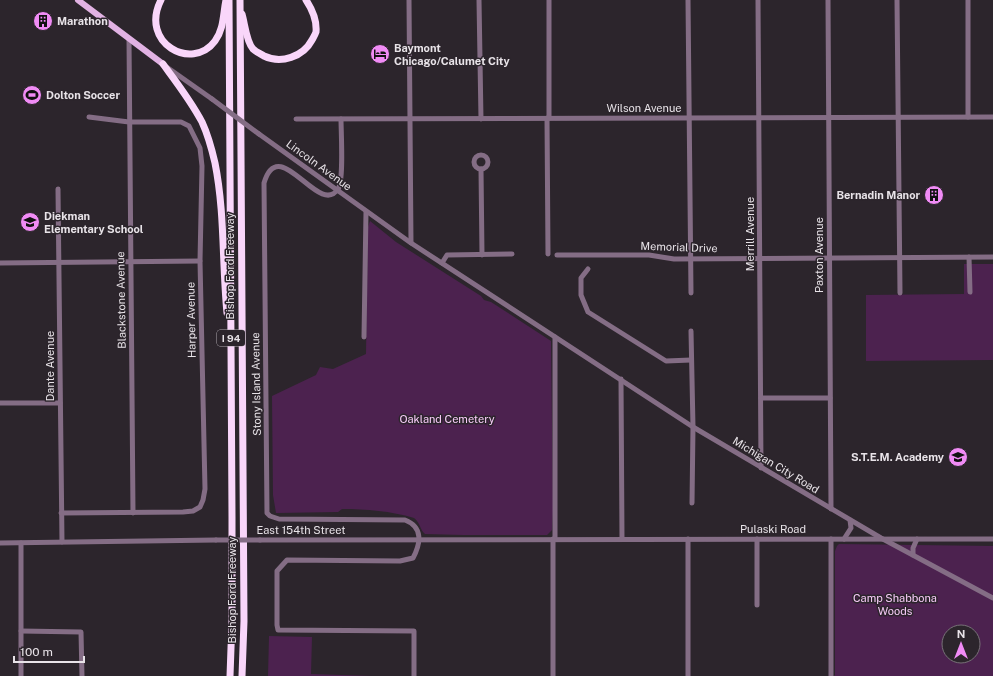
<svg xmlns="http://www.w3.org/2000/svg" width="993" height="676" viewBox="0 0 993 676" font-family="'Public Sans',sans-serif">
  <rect width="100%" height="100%" fill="#2c252c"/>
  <g fill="#4c224f" fill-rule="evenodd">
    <path d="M 370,221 L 396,242 L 481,296 L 484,300 L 491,302 L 551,341 L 553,510 L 552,530 L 547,535 L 463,535 L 425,534 C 420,530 420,522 414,518 C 391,511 366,509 342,509 L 338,512 L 276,513 L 273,495 L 272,396 L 316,375 L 320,367 L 333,369 L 366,354 L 368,227 Z"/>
    <polygon points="964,264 993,264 993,360 866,361 866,295 964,294"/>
    <path d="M 839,544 L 993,546 L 993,676 L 834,676 L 835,675 L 835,551 L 837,546 ZM 949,632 L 973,632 L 973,656 L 949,656 Z"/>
    <polygon points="269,636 312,637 311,674 372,676 268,676"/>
  </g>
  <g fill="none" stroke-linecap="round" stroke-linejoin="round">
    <g stroke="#846d85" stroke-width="5">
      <polyline points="409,0 411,243"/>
      <polyline points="479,0 481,119"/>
      <polyline points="688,0 691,293"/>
      <polyline points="758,0 761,468"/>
      <polyline points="828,0 831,509"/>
      <polyline points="897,0 900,293"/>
      <polyline points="129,39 133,513"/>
      <polyline points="168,68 212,99"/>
      <polyline points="968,117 968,0"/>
      <polyline points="547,118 548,254"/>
      <polyline points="549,118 549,0"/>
      <polyline points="296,119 993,117"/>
      <path d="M 341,119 C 341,132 344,181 338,189 C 319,218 279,132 264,183 L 267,513 L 270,516 L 279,519 L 405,520 C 423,527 421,543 413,558 L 400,561 L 287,560 L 277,571 L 277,625 L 278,630 L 414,631 L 414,676"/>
      <polyline points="259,134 411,243 693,427 881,538 993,598"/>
      <circle cx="481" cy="162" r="7"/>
      <polyline points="481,169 482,255"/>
      <polyline points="58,189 62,542"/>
      <polyline points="557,255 649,255 674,259 993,257"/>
      <polyline points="969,257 970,292"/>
      <polyline points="0,263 200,261"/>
      <polyline points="442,263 447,255 512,254"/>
      <polyline points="588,269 581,278 581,295 588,312 666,361 691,360"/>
      <polyline points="691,331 693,427 692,503"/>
      <polyline points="364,337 366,212"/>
      <polyline points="621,379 622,539"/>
      <polyline points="761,398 830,398"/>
      <polyline points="0,403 60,403"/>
      <polyline points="61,513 183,512 193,511 200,507 203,500 205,489 200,261 202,166 200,148 189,126 181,122 129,122 89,117"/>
      <polyline points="555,539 555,337"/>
      <polyline points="831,539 831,676"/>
      <polyline points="844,539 851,528 850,520"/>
      <polyline points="260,540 993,539"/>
      <polyline points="0,543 216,540"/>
      <polyline points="21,543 21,676"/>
      <polyline points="913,555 913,548 917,539"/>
      <polyline points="757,605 757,539"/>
      <polyline points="21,631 81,632 82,676"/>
      <polyline points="553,676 553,539"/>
      <polyline points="688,676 688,539"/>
    </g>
    <polyline stroke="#e1b2e3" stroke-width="6" points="78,0 163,64"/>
    <g stroke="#f9d6fa" stroke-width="7">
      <path d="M 161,0 C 139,43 192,72 215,41 C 224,29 223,14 226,0"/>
      <polyline points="229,0 232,517 232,620 230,676"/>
      <polyline points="240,0 244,621 242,676"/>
      <path d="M 242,14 C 245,24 246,41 253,49 C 256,52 261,54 264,56 C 281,64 303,57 312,40 C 313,38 315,35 316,32 C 317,20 312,9 306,0"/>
      <path d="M 163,64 C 177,83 191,101 202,122 C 208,135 212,150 215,163 C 225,213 222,263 227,313"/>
    </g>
    <g stroke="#846d85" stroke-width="5">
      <polyline points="212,99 259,134"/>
      <polyline points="216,540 260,540"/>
    </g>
  </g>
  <defs>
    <symbol id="building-disc" viewBox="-11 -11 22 22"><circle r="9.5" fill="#f08bf5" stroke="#2c252c"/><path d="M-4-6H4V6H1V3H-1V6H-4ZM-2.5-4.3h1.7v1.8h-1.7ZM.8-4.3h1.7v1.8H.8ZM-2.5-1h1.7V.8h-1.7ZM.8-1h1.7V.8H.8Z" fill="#111"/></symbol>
    <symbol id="hotel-disc" viewBox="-11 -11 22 22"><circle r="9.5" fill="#f08bf5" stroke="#2c252c"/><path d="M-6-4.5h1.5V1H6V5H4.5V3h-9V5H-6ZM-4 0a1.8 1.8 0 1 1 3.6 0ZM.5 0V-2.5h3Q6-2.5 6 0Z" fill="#111"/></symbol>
    <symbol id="stadium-disc" viewBox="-11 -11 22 22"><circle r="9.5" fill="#f08bf5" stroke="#2c252c"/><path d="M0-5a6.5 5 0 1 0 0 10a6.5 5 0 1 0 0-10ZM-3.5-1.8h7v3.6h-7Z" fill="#111"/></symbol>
    <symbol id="school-disc" viewBox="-11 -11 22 22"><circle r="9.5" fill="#f08bf5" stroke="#2c252c"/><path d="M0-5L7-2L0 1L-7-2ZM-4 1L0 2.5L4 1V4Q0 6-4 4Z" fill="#111"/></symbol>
  </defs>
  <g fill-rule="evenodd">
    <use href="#building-disc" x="32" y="10" width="22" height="22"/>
    <use href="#hotel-disc" x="369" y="43" width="22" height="22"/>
    <use href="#stadium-disc" x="21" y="84" width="22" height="22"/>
    <use href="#building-disc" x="923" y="184" width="22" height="22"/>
    <use href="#school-disc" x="19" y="211" width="22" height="22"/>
    <use href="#school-disc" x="947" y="446" width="22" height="22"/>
  </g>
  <g text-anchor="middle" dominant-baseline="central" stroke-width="3" stroke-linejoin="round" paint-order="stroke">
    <rect fill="#2c252c" stroke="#b0aab0" stroke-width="1" x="217" y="330" width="28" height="16" rx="3"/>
    <g font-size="10" font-weight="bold" fill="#e8e3e8">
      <text x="231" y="338">I 94</text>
    </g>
    <g font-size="11" font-weight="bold" fill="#e8e3e8" stroke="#2c252c" text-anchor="start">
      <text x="57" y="21">Marathon</text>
      <text x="394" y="48">Baymont<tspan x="394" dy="13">Chicago/Calumet City</tspan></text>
      <text x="46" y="95">Dolton Soccer</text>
      <text x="920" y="195" text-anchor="end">Bernadin Manor</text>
      <text x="44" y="216">Diekman<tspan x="44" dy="13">Elementary School</tspan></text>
      <text x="944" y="457" text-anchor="end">S.T.E.M. Academy</text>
    </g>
    <g font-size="11" fill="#e8e3e8" stroke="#2c252c">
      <text x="644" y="108">Wilson Avenue</text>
      <text transform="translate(319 165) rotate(36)">Lincoln Avenue</text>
      <text transform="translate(750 234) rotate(-90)">Merrill Avenue</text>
      <text transform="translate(679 247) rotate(2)">Memorial Drive</text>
      <text transform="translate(819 255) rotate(-90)">Paxton Avenue</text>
      <text transform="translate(230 266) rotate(-90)">Bishop Ford Freeway</text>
      <text transform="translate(121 300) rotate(-91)">Blackstone Avenue</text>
      <text transform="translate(191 320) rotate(-91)">Harper Avenue</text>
      <text transform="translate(50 366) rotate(-90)">Dante Avenue</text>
      <text transform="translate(256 384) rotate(-91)">Stony Island Avenue</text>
      <text transform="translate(776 465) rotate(31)">Michigan City Road</text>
      <text x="773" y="529">Pulaski Road</text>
      <text x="301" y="530">East 154th Street</text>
      <text transform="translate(232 590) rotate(-90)">Bishop Ford Freeway</text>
    </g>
    <g font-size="11" fill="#f9ccfa" stroke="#2c252c">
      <text x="447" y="419">Oakland Cemetery</text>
      <text x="895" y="598">Camp Shabbona<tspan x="895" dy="13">Woods</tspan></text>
    </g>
  </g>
  <g transform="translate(961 644)"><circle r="19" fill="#2c252c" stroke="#777177"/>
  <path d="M0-3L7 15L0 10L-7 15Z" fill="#f08bf5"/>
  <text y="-6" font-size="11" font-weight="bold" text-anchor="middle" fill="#e8e3e8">N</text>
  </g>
  <path d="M14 656v6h70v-6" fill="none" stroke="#e8e3e8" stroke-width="2"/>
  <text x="20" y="656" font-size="12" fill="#e8e3e8" stroke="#2c252c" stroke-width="3" paint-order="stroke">100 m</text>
</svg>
